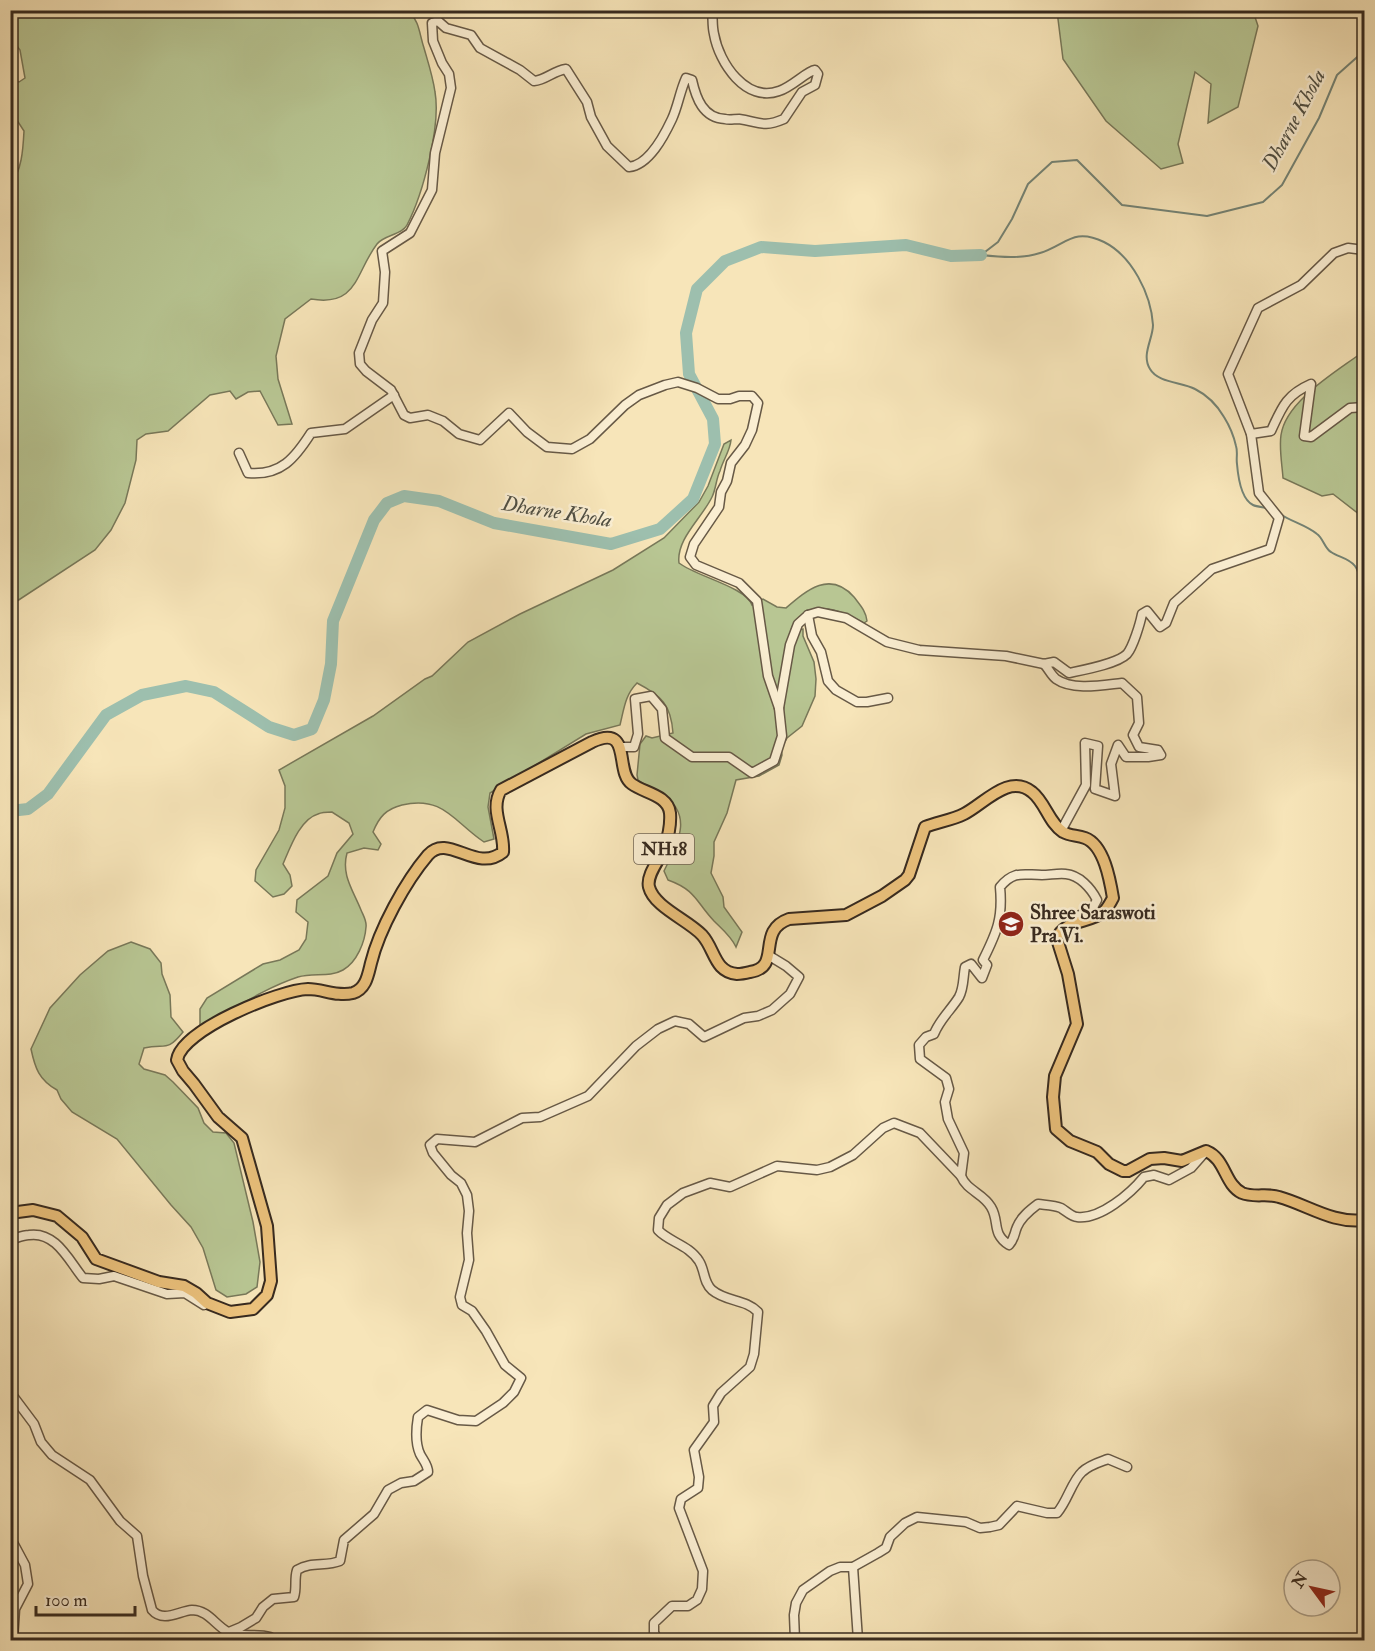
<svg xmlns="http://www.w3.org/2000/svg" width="1375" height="1651" viewBox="0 0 1375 1651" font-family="'IM FELL Double Pica',serif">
  <rect width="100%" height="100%" fill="#f7e5b9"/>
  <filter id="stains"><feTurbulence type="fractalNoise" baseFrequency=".00333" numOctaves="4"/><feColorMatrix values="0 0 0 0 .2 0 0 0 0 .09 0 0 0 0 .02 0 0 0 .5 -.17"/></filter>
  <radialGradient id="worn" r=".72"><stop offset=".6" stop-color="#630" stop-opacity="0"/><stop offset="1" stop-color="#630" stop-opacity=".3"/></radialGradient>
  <g fill="#b8c693" stroke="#787859" stroke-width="1.5">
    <path d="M 409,11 C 420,23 419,33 424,48 C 428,62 433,77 435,92 C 441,126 423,194 407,225 C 402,235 384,235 377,244 C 355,273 358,307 311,299 L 285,319 L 276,356 L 278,379 L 292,424 L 278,425 L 260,391 L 248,392 L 236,399 L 230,391 L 210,395 L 168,431 L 146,434 L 137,440 L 136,460 L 125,503 L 111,530 L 95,550 L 11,605 L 10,186 C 22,170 23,150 24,131 L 11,111 L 10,78 L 19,82 L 25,78 L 20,50 L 11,38 L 11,11 Z"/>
    <polygon points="1057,11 1253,11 1258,26 1238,107 1208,123 1211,84 1195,72 1178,144 1183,163 1161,169 1106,121 1063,59"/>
    <path d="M 1364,351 L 1364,518 L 1333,494 L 1322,496 L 1283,478 C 1282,464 1279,448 1281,435 C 1286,400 1338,371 1364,351 Z"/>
    <path d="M 731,440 C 730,451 723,460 720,471 C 716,479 716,489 712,497 C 702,518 676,539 679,563 C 695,576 746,587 752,605 L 757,601 L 763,599 L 777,607 L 786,608 C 807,590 830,570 854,597 C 860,605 866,611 867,621 L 864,623 C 845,613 822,601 803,615 C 797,619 793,623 791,630 L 803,629 L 803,636 L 814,662 L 816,679 L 815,696 L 802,726 L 787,738 L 781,748 L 782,755 L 779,765 L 759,776 L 736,780 L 727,813 L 714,842 L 714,856 L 711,873 L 723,897 L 724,907 L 742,932 L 736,947 C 731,936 722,929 714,921 C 696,902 696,890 668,880 L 664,871 C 678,842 694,816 662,793 C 654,787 645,786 638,780 L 637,775 L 640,744 L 646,736 L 652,738 L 673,733 C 671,705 662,696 637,683 C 625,695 624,709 620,725 L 586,734 L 490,793 L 488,807 L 494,839 L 484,842 C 454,822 443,795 402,805 C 386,809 379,817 373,832 L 381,844 L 378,850 L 364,848 L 347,853 C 341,875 353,890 361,910 C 363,915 367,921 366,927 C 365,942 357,962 343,970 C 329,978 313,972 298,977 C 262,989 233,1010 200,1028 L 200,1009 L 207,998 L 263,964 L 280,960 L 299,950 L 306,939 L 308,922 L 296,912 L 297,900 L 328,876 L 337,853 L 353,834 L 349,823 L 332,812 C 328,812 322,812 318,814 C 300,819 290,848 283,864 L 290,875 L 292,886 L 284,894 L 273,897 L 255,881 L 256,870 L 279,830 L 285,808 L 285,786 L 279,770 L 373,716 L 425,679 L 432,676 L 468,642 L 520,614 L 613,570 L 664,538 L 699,502 L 708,486 L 724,444 Z"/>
    <path d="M 131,942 L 150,949 L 161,963 L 162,974 L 170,995 L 171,1017 L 183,1032 C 166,1053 166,1043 144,1048 L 139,1064 L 144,1069 L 165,1075 L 173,1082 L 198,1108 L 204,1123 L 213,1132 L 226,1133 L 234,1143 L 253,1222 L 260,1262 L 257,1287 L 246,1294 L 227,1297 L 216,1290 L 203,1248 L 191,1227 L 171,1205 L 117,1139 L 72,1112 L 61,1099 L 57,1090 C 39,1080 35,1068 31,1049 L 50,1008 L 80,975 L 108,951 Z"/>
  </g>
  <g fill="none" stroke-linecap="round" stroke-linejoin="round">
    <g stroke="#748375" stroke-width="2">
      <path d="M 981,255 C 1000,257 1022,259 1040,253 C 1066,245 1073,227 1104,242 C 1132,256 1151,294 1153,325 C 1153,339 1141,355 1150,369 C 1158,383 1182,382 1195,389 C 1207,395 1217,405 1224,417 C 1229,425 1234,437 1236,446 C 1238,452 1236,458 1237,464 C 1238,476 1241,499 1253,505 C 1257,507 1263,507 1267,508"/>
      <polyline points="981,255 998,242 1012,219 1028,184 1052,162 1077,160 1122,205 1207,216 1263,202 1282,185 1319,118 1337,75 1364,51"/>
      <path d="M 1280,514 C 1292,522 1306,525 1317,534 C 1323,538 1325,549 1331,552 C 1338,557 1349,558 1355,566 C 1363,577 1362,603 1364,616"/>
      <polyline points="1364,626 1363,648 1364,657"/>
    </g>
    <polyline stroke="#9dbfae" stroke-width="12" points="10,811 28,809 48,794 106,715 142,695 186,686 214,692 269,727 294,735 312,729 324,700 331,664 333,621 374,520 387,503 404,496 439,501 494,523 611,544 660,529 693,499 715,444 713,419 689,374 686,333 697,289 725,261 761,247 815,251 906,245 951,256 981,255"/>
    <defs>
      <g id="minor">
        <path d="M 712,10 C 713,18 712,26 714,34 C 719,63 746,103 779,91 C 792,87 807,71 815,70 L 818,74 L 815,85 L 802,92 L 784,119 C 763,128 759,122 739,119 C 734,119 729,120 725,119 C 703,118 696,98 692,80 L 686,78 C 680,91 678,106 672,119 C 664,136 649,165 629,167 L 607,146 L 591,117 L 587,102 L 566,69 C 553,71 546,80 534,81 L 520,70 L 480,48 L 471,35 L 446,28 L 438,21 L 432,23 L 433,41 L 442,63 L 449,74 L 451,88 L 435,153 L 432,190 L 410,233 L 382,251 L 385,272 L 383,303 L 372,320 L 359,353 L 360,364 L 366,371 L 391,390 L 404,415 L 410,418 L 428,415 L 443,421 L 459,434 L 480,440 L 509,413 L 527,432 L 547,447 L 572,449 L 590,439 L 625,405 L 639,395 L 665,385 L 678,382 L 697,388 L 718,399 L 730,399 L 739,396 L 752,396 L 758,403 L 752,430 L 745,445 L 731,463 L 727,481 L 721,492 L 719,507 L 694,544 L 690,557 L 696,565 L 739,583 L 757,601 L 768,676 L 779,708"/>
        <path d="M 1251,434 L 1271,431 C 1282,407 1286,395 1311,384 L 1304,436 L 1311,437 L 1350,408 L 1364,407"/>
        <path d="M 239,453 L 248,473 C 281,476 295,458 311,433 L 345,429 L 394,395"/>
        <polyline points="808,615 812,636 821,652 828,681 836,690 857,702 867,702 888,698"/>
        <path d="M 1044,664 C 1048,668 1051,675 1056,679 C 1073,691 1103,685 1122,683 L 1137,697 L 1139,723 L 1133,735 L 1139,747 L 1158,750 L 1161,755 L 1148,757 L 1126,757 L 1118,745 L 1111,764 L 1115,796 L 1095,789 L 1098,746 L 1085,743 L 1086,785 L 1061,831"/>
        <path d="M 620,747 L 634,747 L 638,734 L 635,699 L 651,696 L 662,709 L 665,738 L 692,757 L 729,757 L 752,773 L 774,761 L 782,736 L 779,708 L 790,645 L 798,624 L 808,615 L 818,612 L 846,618 L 887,642 L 919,650 L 1006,656 L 1044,664 L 1054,662 L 1069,673 C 1083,670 1117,664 1127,654 C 1133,647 1140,624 1142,614 L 1147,611 L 1160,627 L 1166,623 L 1174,603 L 1212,569 L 1270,549 L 1279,518 L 1259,493 L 1251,434 L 1228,374 L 1258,308 L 1301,285 L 1334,253 L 1348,248 L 1364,250"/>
        <path d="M 961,1176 C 967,1191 983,1193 991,1207 C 1000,1222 991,1233 1009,1245 C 1015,1238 1014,1234 1017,1227 C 1021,1217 1030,1210 1038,1204 C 1045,1205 1054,1205 1061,1208 C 1066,1211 1072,1217 1077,1217 C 1100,1220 1131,1193 1144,1177 L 1154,1175 L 1169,1180 L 1191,1168 L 1206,1151"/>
        <path d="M 10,1240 C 17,1238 23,1235 29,1235 C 56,1231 69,1261 83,1278 L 99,1279 L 114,1276 L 167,1294 L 185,1293 L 204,1305"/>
        <path d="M 10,1392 L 34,1424 L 41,1442 L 52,1455 L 90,1480 L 120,1521 L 137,1536 L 143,1576 L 152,1610 C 163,1623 179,1611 192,1610 C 208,1610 215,1625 228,1632 C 241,1638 256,1633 270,1637 L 270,1640"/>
        <polyline points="10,1537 25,1565 28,1584 15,1609 13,1640"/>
        <polyline points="853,1567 858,1640"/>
        <path d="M 229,1632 L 241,1627 L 256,1618 L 263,1607 L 273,1599 L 294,1597 C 297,1588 294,1579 297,1570 C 312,1561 325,1567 340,1561 L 344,1540 L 374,1514 L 388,1490 L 401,1483 L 414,1481 L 428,1472 C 428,1465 423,1460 420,1454 C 415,1443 416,1429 418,1417 L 427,1410 L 458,1420 L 476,1421 L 503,1403 L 514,1392 L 521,1378 L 505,1365 L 486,1331 L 472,1311 L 462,1305 L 460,1297 L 469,1260 L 467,1233 L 469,1211 L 467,1195 L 461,1183 L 451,1175 L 433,1153 L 430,1145 L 437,1139 L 475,1142 L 522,1118 L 540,1117 L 588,1096 L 636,1046 L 658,1029 L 675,1021 L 689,1024 L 704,1037 L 744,1018 L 758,1016 L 772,1010 L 790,994 L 799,977 L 786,966 L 768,955"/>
        <path d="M 657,1640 L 654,1632 L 654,1623 L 672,1606 L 688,1606 L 697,1600 L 702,1589 L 703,1571 L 679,1508 L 681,1499 L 698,1488 L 699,1477 L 694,1450 L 714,1422 L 713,1406 L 721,1393 L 750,1367 L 754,1354 L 758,1312 C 746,1299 726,1302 712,1290 C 703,1282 705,1270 699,1261 C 689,1245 669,1242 658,1230 L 659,1218 L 667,1205 L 683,1193 L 710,1183 L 730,1187 L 777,1166 L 817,1170 L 830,1167 L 853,1155 L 883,1128 L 894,1123 L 920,1133 L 961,1176 L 964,1153 L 948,1119 L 945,1102 L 949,1089 L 946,1078 L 920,1059 L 919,1045 L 926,1037 L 934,1034 C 940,1019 951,1010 959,997 C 964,988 963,977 965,967 L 971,964 L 982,978 L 987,965 L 983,960 C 997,932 1003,918 1000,887 C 1014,870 1023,875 1042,875 C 1050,875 1058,873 1066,874 C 1079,875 1091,888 1097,900 L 1092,909 L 1070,920"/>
        <path d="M 795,1640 L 794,1615 L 796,1603 L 803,1590 L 830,1571 L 840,1567 L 853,1567 L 878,1553 L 886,1548 L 890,1537 L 905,1523 L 917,1517 L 966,1522 L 980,1528 L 990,1527 L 999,1525 L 1017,1506 L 1047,1513 L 1057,1513 C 1067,1502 1072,1481 1082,1472 C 1089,1465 1100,1462 1108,1459 L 1127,1467"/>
      </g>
      <path id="major" d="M 10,1213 L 33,1210 L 57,1216 L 82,1237 L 96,1259 L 159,1282 L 184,1286 L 196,1293 L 207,1303 L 230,1312 L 253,1309 L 267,1295 L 271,1281 L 267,1226 L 242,1138 L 218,1117 L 194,1084 L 183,1071 L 177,1060 C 181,1030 279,990 308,989 C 323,989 337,997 353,993 C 366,989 368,975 371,963 C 379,930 405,882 428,855 C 448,832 476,874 503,852 C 505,830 489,810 501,790 L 592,742 C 633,723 614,772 632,784 C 644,793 668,795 670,813 C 671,824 668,839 664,849 C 660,859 646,875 649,887 C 654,907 688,920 702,935 C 715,949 714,972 737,974 C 741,974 746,973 750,972 C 783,967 755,931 789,919 L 846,915 L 882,896 L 905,880 L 909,875 L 925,827 C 938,822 952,820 964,814 C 984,804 1009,773 1032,792 C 1045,802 1049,823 1063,832 C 1070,836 1077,835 1085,838 C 1104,845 1110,880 1113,898 C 1110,903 1107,910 1102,913 C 1088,923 1062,921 1057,939 L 1068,974 L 1077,1024 L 1055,1076 L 1053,1097 L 1056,1129 L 1070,1141 L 1097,1152 L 1109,1164 L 1123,1171 L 1128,1171 L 1150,1159 L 1164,1158 L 1182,1161 L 1206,1151 C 1226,1159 1224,1184 1242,1193 C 1253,1198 1268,1193 1279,1197 C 1308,1205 1333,1224 1364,1220"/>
    </defs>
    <use href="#minor" stroke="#675946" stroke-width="11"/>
    <use href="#major" stroke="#372a1f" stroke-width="14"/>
    <use href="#minor" stroke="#faeed2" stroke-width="8"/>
    <use href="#major" stroke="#ecc27c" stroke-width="10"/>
  </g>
  <defs>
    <symbol id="school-disc" viewBox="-11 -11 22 22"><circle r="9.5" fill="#8f2418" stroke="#faeed2"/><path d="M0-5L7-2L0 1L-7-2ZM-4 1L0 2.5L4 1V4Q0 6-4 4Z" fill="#fff"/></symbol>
  </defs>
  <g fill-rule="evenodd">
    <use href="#school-disc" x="996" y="909" width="30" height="30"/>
  </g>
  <g text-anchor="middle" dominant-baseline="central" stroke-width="5" stroke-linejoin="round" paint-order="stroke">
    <rect fill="#faeed2" stroke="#726555" stroke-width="1.5" x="634" y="834" width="60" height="30" rx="4.5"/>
    <g font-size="18" font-weight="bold" fill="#372a1f">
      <text x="664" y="849">NH18</text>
    </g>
    <g font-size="20" font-weight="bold" fill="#372a1f" stroke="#faeed2" text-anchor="start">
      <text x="1030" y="912">Shree Saraswoti<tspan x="1030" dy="23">Pra.Vi.</tspan></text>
    </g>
    <g font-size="21" font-style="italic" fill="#504f43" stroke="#faeed2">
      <text transform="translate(1294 120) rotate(-62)">Dharne Khola</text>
      <text transform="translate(557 512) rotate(9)">Dharne Khola</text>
    </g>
  </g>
  <rect width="1375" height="1651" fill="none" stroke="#f7e5b9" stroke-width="36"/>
  <rect x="12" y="12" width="1351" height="1627" fill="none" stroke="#372a1f" stroke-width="3"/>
  <rect x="18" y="18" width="1339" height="1615" fill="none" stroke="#372a1f" stroke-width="1.5"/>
  <g transform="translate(1312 1588) rotate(303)"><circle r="28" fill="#faeed2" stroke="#aca08a" stroke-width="1.5"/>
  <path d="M0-4.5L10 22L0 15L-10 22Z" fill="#8f2418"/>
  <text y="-9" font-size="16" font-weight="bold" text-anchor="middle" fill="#372a1f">N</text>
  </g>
  <path d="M36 1606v9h99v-9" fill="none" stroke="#372a1f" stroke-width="3"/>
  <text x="45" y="1606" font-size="18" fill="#372a1f" stroke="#faeed2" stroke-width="4.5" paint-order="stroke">100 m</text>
  <rect width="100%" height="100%" filter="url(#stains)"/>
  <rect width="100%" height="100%" fill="url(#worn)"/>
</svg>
